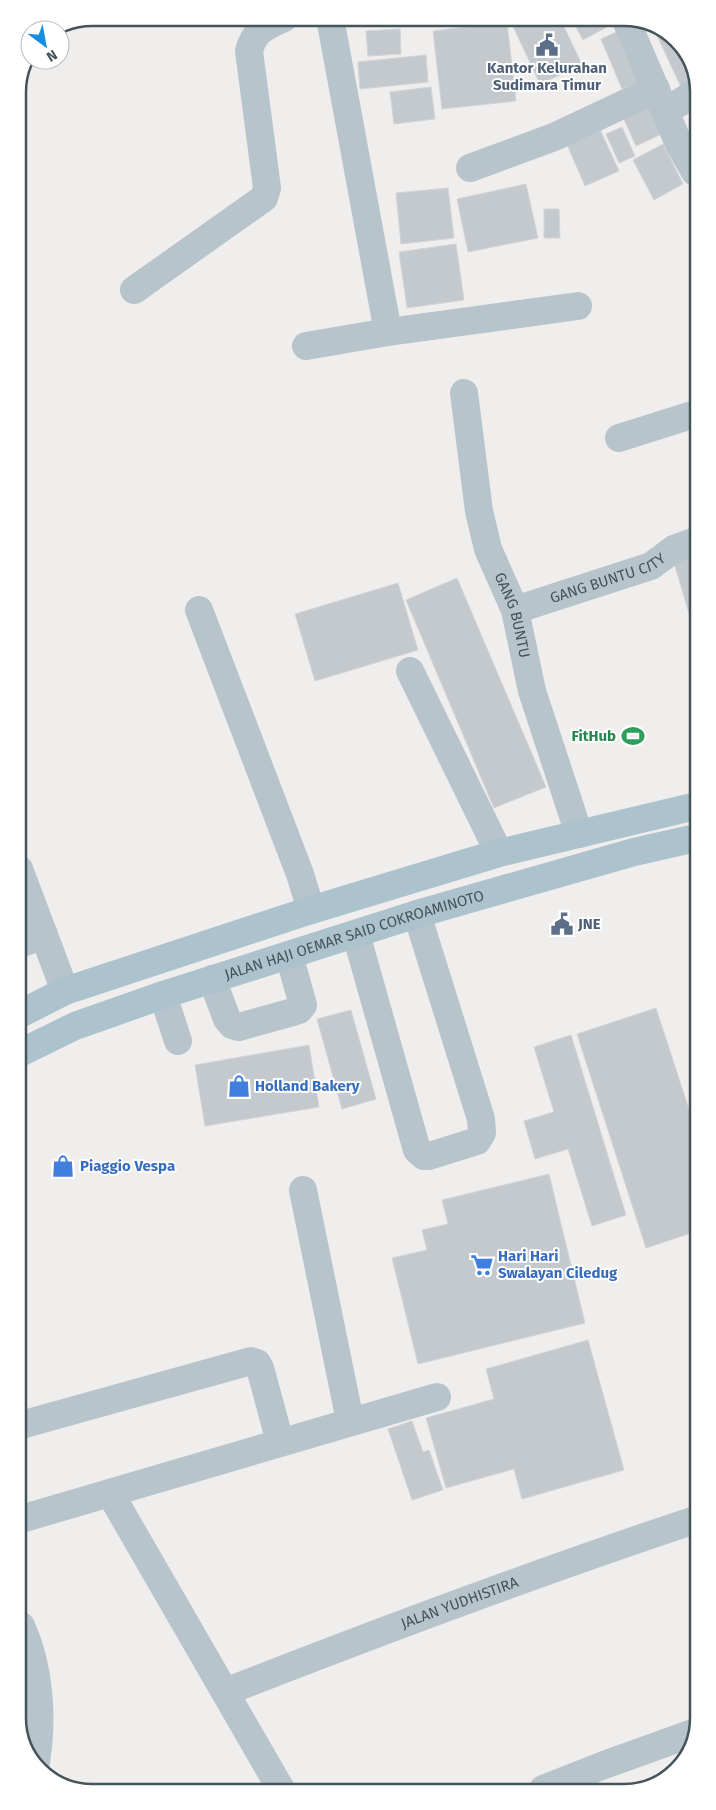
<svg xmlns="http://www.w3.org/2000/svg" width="716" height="1810" viewBox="0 0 716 1810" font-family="'Fira Sans',sans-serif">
  <rect width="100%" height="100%" fill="#f0eded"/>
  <g fill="#c4c9cd" stroke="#d1d4d9">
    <rect x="376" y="18" width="22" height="7"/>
    <polygon points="401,18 425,18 425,24 401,25"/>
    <polygon points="526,18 560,18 582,65 540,84 512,24"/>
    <polygon points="571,18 611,18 614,23 583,40"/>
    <polygon points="507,22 516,101 442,109 433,31"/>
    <polygon points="653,27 669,33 695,69 695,80 681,87"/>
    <polygon points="400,29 401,54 368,56 366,31"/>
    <polygon points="623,29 644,80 622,89 601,39"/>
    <polygon points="426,55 428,82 360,89 358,62"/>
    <polygon points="431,87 435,119 394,124 390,92"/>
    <polygon points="652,101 666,132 636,146 622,115"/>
    <polygon points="598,125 619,171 585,186 565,140"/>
    <polygon points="622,127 635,156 619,163 606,134"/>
    <polygon points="663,144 683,184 654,200 633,160"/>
    <polygon points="526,184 538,238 468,252 457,199"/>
    <polygon points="448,188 454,238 401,244 396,193"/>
    <polygon points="544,209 559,209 560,238 544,238"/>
    <polygon points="456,244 464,300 407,308 399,252"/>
    <polygon points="696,549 696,637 672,556"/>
    <polygon points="457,578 546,787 494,808 406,600"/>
    <polygon points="398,583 418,650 315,681 295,614"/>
    <polygon points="656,1008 697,1134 697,1231 646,1248 577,1034"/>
    <polygon points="351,1010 376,1099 342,1109 317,1019"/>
    <polygon points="571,1035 626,1215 592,1226 568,1149 535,1159 524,1121 554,1112 534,1047"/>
    <polygon points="309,1045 319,1107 205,1126 195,1065"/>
    <polygon points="549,1174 585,1323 418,1364 392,1258 427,1250 422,1230 448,1224 442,1200"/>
    <polygon points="588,1340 624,1470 522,1499 514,1469 446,1488 426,1418 494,1399 486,1369"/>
    <polygon points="412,1421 423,1452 429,1450 443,1490 412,1500 388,1429"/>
  </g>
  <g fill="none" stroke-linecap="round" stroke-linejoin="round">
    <g stroke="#b8c4cb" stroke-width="28">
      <polyline points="330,18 388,332"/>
      <polyline points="625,18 679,144 695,172"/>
      <polyline points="666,111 695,93"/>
      <polyline points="470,168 554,137 656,89"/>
      <path d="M 134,290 L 264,198 L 267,188 L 249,51 C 255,29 265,27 284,18"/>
      <polyline points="306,346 388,332 578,306"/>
      <path id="s1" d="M 464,393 L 479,511 L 488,549 L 515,610 L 532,691 L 579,834"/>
      <polyline points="619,438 695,414"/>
      <polyline points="199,610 300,874 311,910"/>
      <path id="s2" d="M 515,610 L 651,566 L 674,549 L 696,541"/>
      <polyline points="410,671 499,853"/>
      <polyline points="19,869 65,991"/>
      <polyline points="356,934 417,1150 424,1156 429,1156 477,1141 482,1133 481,1119 417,914"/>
      <polyline points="20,944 44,935"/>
      <polyline points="212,979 227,1019 232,1025 239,1027 293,1012 299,1010 303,1005 289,955"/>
      <polyline points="163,995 178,1041"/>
      <polyline points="303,1190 350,1421"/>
      <polyline points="21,1425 251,1361 257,1363 260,1368 280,1442"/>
      <polyline points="110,1493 282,1791"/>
      <polyline points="21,1519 437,1397"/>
      <path d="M 21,1626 C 40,1667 43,1718 36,1762"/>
      <path id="s3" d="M 225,1692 C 381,1631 538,1572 698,1519"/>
      <polyline points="543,1789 604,1765 693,1733"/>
    </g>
    <g stroke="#acc2cd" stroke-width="28">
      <polyline points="20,1014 65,991 311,910 499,853 696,806"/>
      <path id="s4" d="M 20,1053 L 75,1026 L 163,995 L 417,914 L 634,852 L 696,838"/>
    </g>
  </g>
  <defs>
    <symbol id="civic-bare" viewBox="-9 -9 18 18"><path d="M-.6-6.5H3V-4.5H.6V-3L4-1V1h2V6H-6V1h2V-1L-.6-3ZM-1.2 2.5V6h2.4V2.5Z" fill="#5c6f8a" stroke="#fff" stroke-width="2.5" paint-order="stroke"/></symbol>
    <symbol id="stadium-bare" viewBox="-9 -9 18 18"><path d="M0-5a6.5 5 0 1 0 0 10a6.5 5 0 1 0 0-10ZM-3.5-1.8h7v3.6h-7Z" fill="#2e9e5b" stroke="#fff" stroke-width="2.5" paint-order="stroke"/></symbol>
    <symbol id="shop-bare" viewBox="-9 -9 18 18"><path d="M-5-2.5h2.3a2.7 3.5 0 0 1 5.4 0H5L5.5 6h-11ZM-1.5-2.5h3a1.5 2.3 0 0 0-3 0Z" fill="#3f7fe0" stroke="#fff" stroke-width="2.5" paint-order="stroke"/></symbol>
    <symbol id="supermarket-bare" viewBox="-9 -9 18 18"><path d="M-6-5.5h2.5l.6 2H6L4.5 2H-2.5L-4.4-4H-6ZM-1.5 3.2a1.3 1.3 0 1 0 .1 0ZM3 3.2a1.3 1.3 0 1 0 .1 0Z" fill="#3f7fe0" stroke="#fff" stroke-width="2.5" paint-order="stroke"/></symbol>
  </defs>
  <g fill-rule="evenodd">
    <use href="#civic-bare" x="531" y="29" width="32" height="32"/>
    <use href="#stadium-bare" x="617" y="720" width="32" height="32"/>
    <use href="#civic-bare" x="546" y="908" width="32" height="32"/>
    <use href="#shop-bare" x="223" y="1070" width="32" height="32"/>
    <use href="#shop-bare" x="47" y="1150" width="32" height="32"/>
    <use href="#supermarket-bare" x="466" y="1249" width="32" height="32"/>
  </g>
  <g text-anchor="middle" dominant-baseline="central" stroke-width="4" stroke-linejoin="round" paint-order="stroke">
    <g font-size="15" font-weight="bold" fill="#4e5e75" stroke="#fff">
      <text x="547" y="68">Kantor Kelurahan<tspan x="547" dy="17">Sudimara Timur</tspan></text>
      <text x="578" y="924" text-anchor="start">JNE</text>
    </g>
    <g font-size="15" fill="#45545b" stroke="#fff">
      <text stroke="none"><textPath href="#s2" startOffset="98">GANG BUNTU CITY</textPath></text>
      <text stroke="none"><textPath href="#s1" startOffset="229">GANG BUNTU</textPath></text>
      <text stroke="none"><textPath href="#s4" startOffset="355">JALAN HAJI OEMAR SAID COKROAMINOTO</textPath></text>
      <text stroke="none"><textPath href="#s3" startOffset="251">JALAN YUDHISTIRA</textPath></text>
    </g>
    <g font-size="15" font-weight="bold" fill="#27864d" stroke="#fff" text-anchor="end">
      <text x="616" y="736">FitHub</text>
    </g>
    <g font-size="15" font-weight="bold" fill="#366cbe" stroke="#fff" text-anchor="start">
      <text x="255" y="1086">Holland Bakery</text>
      <text x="80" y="1166">Piaggio Vespa</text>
      <text x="498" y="1256">Hari Hari<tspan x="498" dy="17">Swalayan Ciledug</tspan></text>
    </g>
  </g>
  <path d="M0 0H716V1810H0ZM92 26H624A66 66 0 0 1 690 92V1718A66 66 0 0 1 624 1784H92A66 66 0 0 1 26 1718V92A66 66 0 0 1 92 26Z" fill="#fff" fill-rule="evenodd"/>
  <path fill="none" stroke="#45545b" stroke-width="2.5" d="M92 26H624A66 66 0 0 1 690 92V1718A66 66 0 0 1 624 1784H92A66 66 0 0 1 26 1718V92A66 66 0 0 1 92 26Z"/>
  <g transform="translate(45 45) rotate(148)"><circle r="24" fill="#ffffff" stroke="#b5bbbd"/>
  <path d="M0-4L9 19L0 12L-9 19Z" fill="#148ee2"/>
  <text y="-8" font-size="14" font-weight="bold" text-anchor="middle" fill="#45545b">N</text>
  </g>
</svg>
